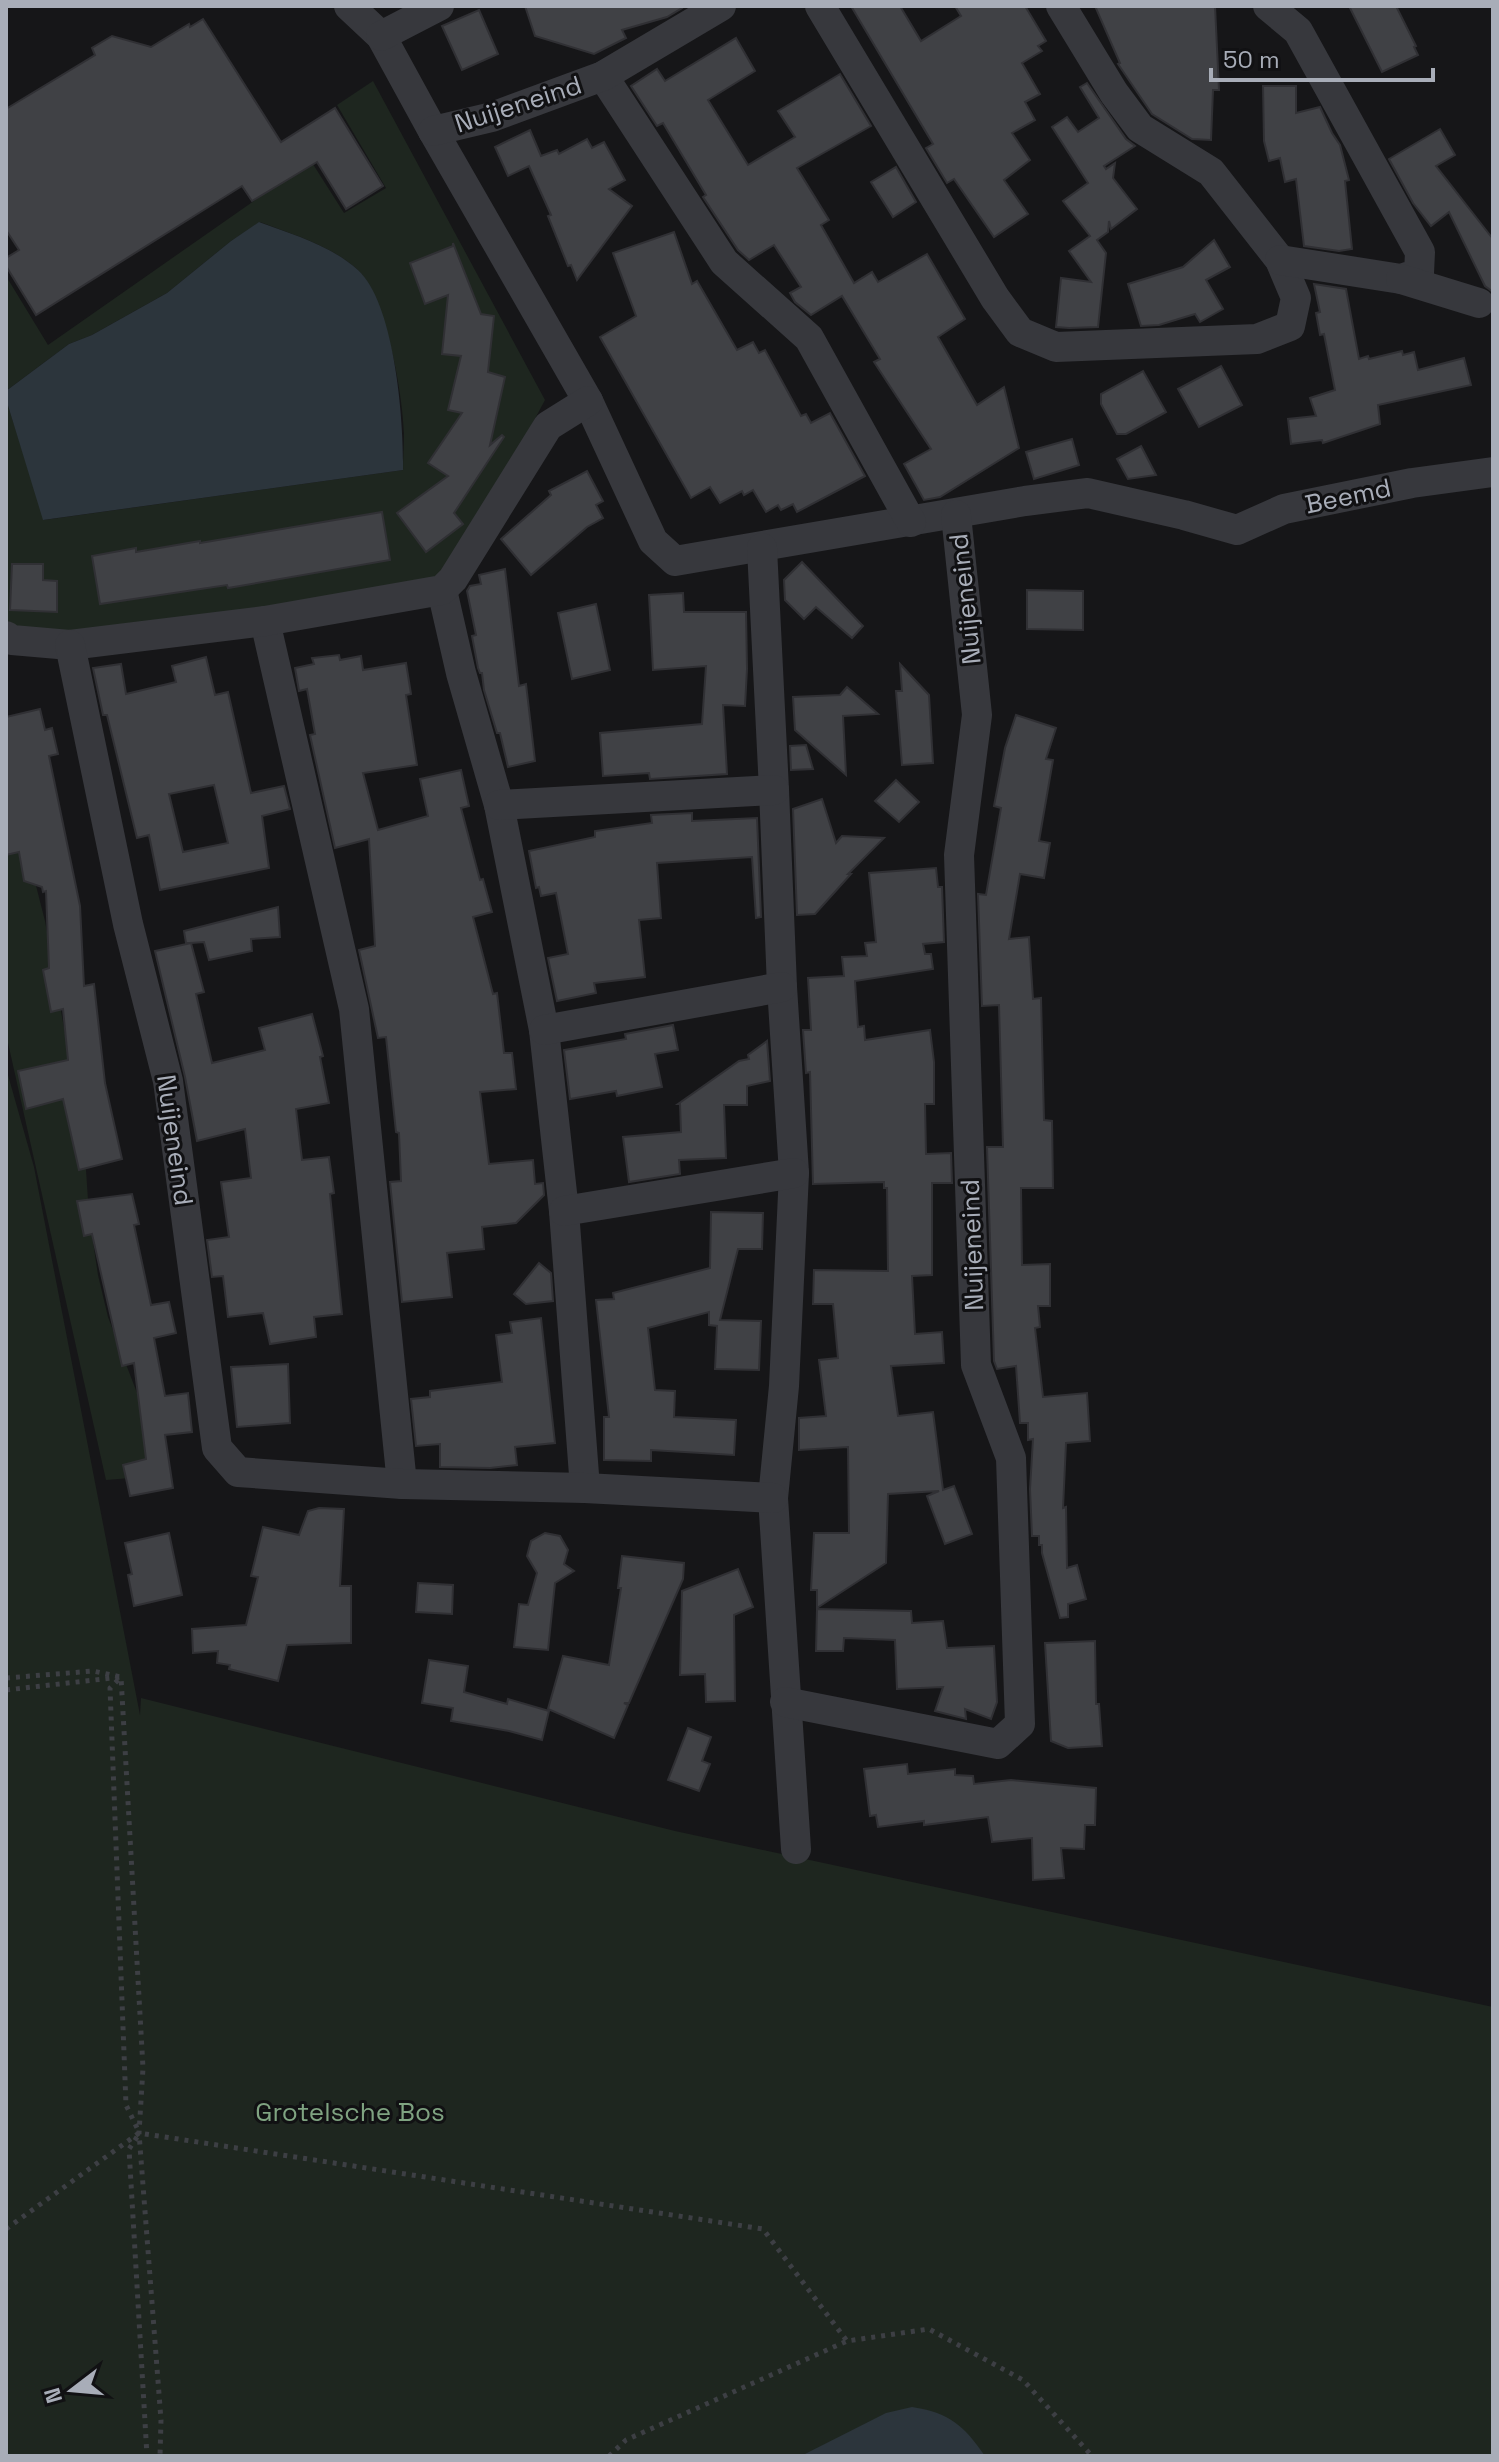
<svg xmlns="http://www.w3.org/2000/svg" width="1499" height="2462" viewBox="0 0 1499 2462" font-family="'Space Grotesk',sans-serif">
  <rect width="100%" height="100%" fill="#161618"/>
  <g fill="#1e261f">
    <path d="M 373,81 L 545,400 L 464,551 L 441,574 L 417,589 L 57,644 L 6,628 L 6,399 L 44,520 L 403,470 C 403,458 404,445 404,433 C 403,395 386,297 358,270 C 330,245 294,235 260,222 L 231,241 L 167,293 L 92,335 L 69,344 L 6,391 L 6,276 L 48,345 L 311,161 L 344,213 L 386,188 L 337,105 Z"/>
    <polygon points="6,818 32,870 45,921 84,1140 89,1215 98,1275 108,1317 150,1427 155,1476 106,1480 6,1034"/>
    <polygon points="6,1068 34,1167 140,1715 141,1698 675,1831 1493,2007 1493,2456 6,2456"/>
  </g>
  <g fill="#2c353c">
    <path d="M 259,222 C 294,235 330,245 358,270 C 395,304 404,422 403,470 L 43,520 L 6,399 L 6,391 L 69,344 L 92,335 L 167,293 L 231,241 Z"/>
    <path d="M 912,2407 C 950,2413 963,2425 985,2456 L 801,2456 L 886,2413 Z"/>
  </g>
  <g fill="#404145" stroke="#303034" stroke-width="2" fill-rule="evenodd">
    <polygon points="525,6 681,6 682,8 667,17 622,30 626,38 594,54 535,36"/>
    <polygon points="851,6 900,6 921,41 961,16 955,6 1025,6 1046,41 1038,46 1042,51 1022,63 1040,94 1025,102 1035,120 1012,133 1030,160 1004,180 1028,214 994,237 954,179 947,183 926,148 933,144"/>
    <polygon points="1095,6 1215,6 1219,90 1213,90 1211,140 1192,139 1152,114 1118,64 1120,63"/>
    <polygon points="1349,6 1396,6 1416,46 1414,47 1418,55 1382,72"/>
    <polygon points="479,10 498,54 462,70 442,26"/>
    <polygon points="203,19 281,142 335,108 383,186 346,209 317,162 252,201 242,186 36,315 6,266 6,258 19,250 6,230 6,109 95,55 92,48 112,36 151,47 189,24 190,27"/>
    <polygon points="736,38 755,71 708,100 748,165 795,137 778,111 840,74 871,126 797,168 829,220 821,225 854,283 872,272 878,282 927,254 965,319 938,337 977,405 1004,387 1019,448 940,497 924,500 904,464 931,449 874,362 880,359 842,296 811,315 795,302 790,293 801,287 774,245 749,260 738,250 703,197 706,195 663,123 657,126 631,86 657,69 665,81"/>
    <polygon points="1087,83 1126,139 1135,146 1104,166 1106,169 1115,163 1113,178 1137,209 1111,229 1109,221 1108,232 1097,240 1106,253 1098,327 1069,328 1056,327 1061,278 1091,282 1069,251 1090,236 1063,201 1088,183 1052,127 1067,117 1078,132 1099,118 1080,87"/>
    <polygon points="1263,86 1296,86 1296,113 1320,107 1332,133 1340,145 1349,180 1345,181 1352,249 1339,251 1304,246 1296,179 1285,182 1280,158 1269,161 1264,141"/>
    <polygon points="1440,129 1455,155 1436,166 1493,239 1493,292 1485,286 1449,212 1431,226 1413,203 1389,159"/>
    <polygon points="530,130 541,156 557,150 559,154 587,139 592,148 604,142 625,180 609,189 632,206 577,280 571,265 568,266 548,216 551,215 529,166 508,176 495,147"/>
    <polygon points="896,167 916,202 893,217 871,182"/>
    <polygon points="674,232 692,284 697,281 737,350 753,342 759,353 765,350 801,416 806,414 811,423 830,413 865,476 797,512 793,504 781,510 778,505 766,512 753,490 744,495 742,491 720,503 710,487 691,498 600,337 636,316 613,253"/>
    <polygon points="1214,240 1230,267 1206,280 1223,309 1200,322 1195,314 1159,325 1141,326 1128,284 1183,267"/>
    <polygon points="453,243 481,314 494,316 488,372 505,377 490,445 502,435 504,437 454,513 463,524 426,552 397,513 448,476 428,463 462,413 448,410 461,356 442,354 448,295 425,304 410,263 453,246"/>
    <polygon points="1314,284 1346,289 1359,359 1368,356 1369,359 1402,351 1403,355 1414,352 1418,370 1464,358 1471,385 1378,405 1380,424 1323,443 1322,440 1291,444 1288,419 1316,416 1310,398 1335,390 1324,334 1320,335 1316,313 1320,312"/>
    <polygon points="1221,366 1242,405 1199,427 1178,389"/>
    <polygon points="1143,371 1166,412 1126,434 1117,434 1101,404 1101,394"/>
    <polygon points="1072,439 1079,465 1034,479 1026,452"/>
    <polygon points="1141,446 1156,475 1128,479 1117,459"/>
    <polygon points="587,471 603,501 596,505 603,518 587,527 531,575 501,539 551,495 549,491"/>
    <polygon points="382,512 390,560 228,588 227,585 100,604 92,556 136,548 136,552 200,541 200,543"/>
    <polygon points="802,562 863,626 852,638 816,607 804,619 785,600 784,580"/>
    <polygon points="12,564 43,564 43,580 57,581 57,612 10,610"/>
    <polygon points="505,569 519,686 526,684 535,761 508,767 500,733 497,733 484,690 482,673 480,673 478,668 472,636 476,635 467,591 470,586 481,584 479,575"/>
    <polygon points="1027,590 1083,591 1083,630 1027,629"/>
    <polygon points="683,593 684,612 746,612 747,669 745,706 723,705 727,774 650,779 649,773 603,776 600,733 702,724 706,666 653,670 649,595"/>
    <polygon points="596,604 610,670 572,679 558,613"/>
    <polygon points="339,655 340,660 361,656 363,670 406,663 411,694 406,695 417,765 363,773 378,830 428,816 420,779 461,770 469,806 461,808 480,880 483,879 492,912 473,917 493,994 497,993 504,1053 512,1053 516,1089 480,1092 489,1164 533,1160 535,1184 543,1183 544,1195 516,1223 482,1227 484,1249 447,1253 452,1297 402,1302 390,1182 401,1181 399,1133 396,1132 386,1037 378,1038 359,950 375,946 369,839 335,848 310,735 315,734 307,689 299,691 295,668 314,664 312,658"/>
    <path d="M 206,657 L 215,695 L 228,692 L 251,793 L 284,786 L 290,809 L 262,816 L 269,868 L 160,890 L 149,835 L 137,838 L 107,715 L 103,715 L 93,668 L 121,664 L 126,694 L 176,682 L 172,666 ZM 214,785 L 228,843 L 183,852 L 169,794 Z"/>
    <polygon points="900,664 929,695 933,763 902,765 896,691 902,691"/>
    <polygon points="847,687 878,714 843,716 846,775 795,730 793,697 840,695"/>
    <polygon points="40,709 45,730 52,728 58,754 49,756 80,906 84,986 94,984 105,1083 122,1159 79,1170 63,1099 26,1109 18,1071 68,1060 63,1009 51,1012 43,970 49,968 46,891 43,892 42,887 24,881 19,852 6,855 6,717"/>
    <polygon points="1016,715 1056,728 1046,759 1053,760 1039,841 1050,843 1044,878 1020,874 1009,939 1029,937 1033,999 1041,998 1044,1120 1052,1121 1053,1188 1021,1188 1022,1265 1050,1264 1050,1306 1038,1306 1040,1327 1035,1328 1043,1397 1087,1393 1090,1441 1066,1443 1063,1508 1066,1507 1067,1568 1077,1565 1086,1599 1068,1604 1068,1617 1060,1618 1042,1553 1042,1545 1039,1545 1039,1536 1032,1536 1030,1489 1033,1439 1028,1440 1028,1423 1020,1423 1016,1366 997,1369 994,1361 987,1147 1003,1147 999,1005 982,1006 978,894 986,895 1001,808 994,806 1005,748"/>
    <polygon points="806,745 813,769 791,770 790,746"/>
    <polygon points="896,780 919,802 899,822 875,801"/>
    <polygon points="822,799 836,843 842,836 884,838 848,874 851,874 815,914 797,915 793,809"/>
    <polygon points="692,813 692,821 757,818 761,917 756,918 752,857 657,863 661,918 639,920 645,977 594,983 596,993 557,1001 548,958 568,954 556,893 541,896 539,887 536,888 529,851 595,837 595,831 652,823 651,815"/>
    <polygon points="936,868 938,887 942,887 944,942 923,944 925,954 931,954 933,969 855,981 858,1027 864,1026 865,1040 930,1030 934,1062 934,1104 925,1104 926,1154 951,1153 952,1183 932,1183 932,1275 912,1276 915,1334 942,1332 944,1363 891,1366 898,1416 933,1412 943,1490 954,1486 972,1534 945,1544 927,1496 939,1491 888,1494 886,1563 817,1608 817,1590 811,1590 814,1533 849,1533 848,1447 799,1450 799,1418 826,1416 819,1360 838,1358 833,1304 813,1304 814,1270 888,1271 887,1188 884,1188 884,1182 813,1184 810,1072 806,1073 803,1030 811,1030 808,978 844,976 842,957 867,956 865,943 876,942 869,873"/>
    <polygon points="278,907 280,937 251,939 252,951 209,960 204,942 191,943 204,992 196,994 212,1063 265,1050 259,1028 312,1014 323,1056 320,1057 329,1103 296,1109 302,1160 329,1157 334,1193 330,1194 342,1314 314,1317 316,1337 270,1344 263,1313 228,1317 223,1276 212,1277 207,1240 229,1237 221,1182 251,1178 245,1129 197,1141 185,1077 155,951 191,943 186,943 184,931"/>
    <polygon points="673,1025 678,1050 655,1054 662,1087 617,1096 616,1091 570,1099 564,1050 626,1039 625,1034"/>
    <polygon points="767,1041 770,1081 747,1086 747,1105 724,1105 726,1158 679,1160 680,1174 629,1182 623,1137 681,1132 680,1104 678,1104 739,1061 749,1059 748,1055"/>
    <polygon points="132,1194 139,1224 134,1225 151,1305 169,1302 176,1333 154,1338 165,1396 188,1393 192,1432 165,1435 173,1488 130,1496 123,1465 146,1459 134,1363 122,1366 92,1234 84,1236 77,1201"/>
    <polygon points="711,1212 763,1213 762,1249 738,1249 720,1320 761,1321 759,1370 715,1369 717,1326 709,1325 709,1312 648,1328 655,1390 675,1391 674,1417 736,1420 734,1455 651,1450 651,1461 604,1460 604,1417 609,1417 596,1300 614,1299 613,1293 710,1268"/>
    <polygon points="539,1263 551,1273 553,1301 526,1304 514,1294"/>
    <polygon points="541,1318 555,1443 515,1447 517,1465 490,1468 440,1467 440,1444 416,1446 411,1399 430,1397 430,1391 502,1382 496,1335 512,1333 510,1322"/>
    <polygon points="288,1364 290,1423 237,1427 231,1367"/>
    <polygon points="319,1508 344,1509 340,1586 351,1586 351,1643 287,1645 278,1681 229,1669 230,1665 217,1663 218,1651 193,1653 192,1629 246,1625 258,1577 251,1576 263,1527 299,1535 308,1511"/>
    <polygon points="169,1533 182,1595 134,1606 128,1575 132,1574 125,1543"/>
    <polygon points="545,1533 560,1536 568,1550 564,1564 574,1571 555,1583 548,1650 514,1647 519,1604 528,1605 537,1573 527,1556 531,1541"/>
    <polygon points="622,1556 684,1563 683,1579 629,1703 624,1703 628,1705 614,1738 548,1709 563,1656 609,1665 621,1588 618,1588"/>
    <polygon points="738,1569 753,1607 734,1615 735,1701 706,1702 705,1674 680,1675 682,1591"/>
    <polygon points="418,1583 453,1585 452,1614 416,1612"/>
    <polygon points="817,1609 911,1611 912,1623 943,1621 947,1648 994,1646 997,1702 991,1719 965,1709 966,1719 935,1711 943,1687 897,1689 895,1640 844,1638 843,1651 816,1651"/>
    <polygon points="1095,1641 1096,1704 1099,1704 1102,1746 1068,1748 1051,1741 1045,1643"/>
    <polygon points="429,1660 468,1666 464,1692 507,1704 508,1699 549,1711 542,1740 509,1731 451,1721 453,1708 422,1703"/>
    <polygon points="688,1728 711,1737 702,1761 710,1764 699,1791 668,1780"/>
    <polygon points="907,1764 908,1774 955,1769 955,1775 973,1776 974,1784 1011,1780 1096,1788 1095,1825 1085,1825 1084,1849 1061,1848 1064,1878 1033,1880 1032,1838 992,1842 988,1817 924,1825 924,1821 878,1827 876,1815 870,1816 864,1769"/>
  </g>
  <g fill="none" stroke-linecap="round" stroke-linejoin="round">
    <g stroke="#3d3f44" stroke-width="5" stroke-dasharray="4 6" stroke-linecap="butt">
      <polyline points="6,1678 93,1671 121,1677 110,1688 126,2105 139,2132"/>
      <polyline points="6,1690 121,1677 143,2068 139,2133 161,2420 160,2456"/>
      <polyline points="137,2137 129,2149 147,2456"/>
      <polyline points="6,2229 139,2133 763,2229 847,2341"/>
      <polyline points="609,2456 626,2440 847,2341 929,2329 1023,2380 1092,2456"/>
    </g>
    <g stroke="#37383d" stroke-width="30">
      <polyline points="349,6 381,36 433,131 588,401 653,541 675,561 1025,501 1088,493 1184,515 1237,530 1284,509 1412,483 1493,472"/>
      <polyline points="820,6 995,298 1020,332 1056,347 1257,339 1290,326 1296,298 1280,260 1211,172 1140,128 1114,93 1061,6"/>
      <polyline points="1268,6 1298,31 1420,252 1419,273 1401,279 1280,260"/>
      <polyline points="381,36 439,6"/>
      <polyline points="603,76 724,262 809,338 911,522"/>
      <polyline points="433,131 492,117 603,76 721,6"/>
      <polyline points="1401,279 1479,303"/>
      <polyline points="762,548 774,790 782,987 794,1173 784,1386 773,1498 796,1849"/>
      <polyline points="442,590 461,673 499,805 544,1030 564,1211 585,1488"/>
      <polyline points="265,621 354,1009 402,1484"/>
      <polyline points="6,636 12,640 70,645 265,621 442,590 453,579 548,426 588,401"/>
      <polyline points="70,645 128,924 168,1081 217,1448 238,1472 402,1484 585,1488 773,1498"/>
      <polyline points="499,805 774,790"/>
      <polyline points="544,1030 782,987"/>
      <polyline points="564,1211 794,1173"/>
      <polyline points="785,1702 998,1744 1020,1724 1011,1458 976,1365 959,855 977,715 956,515"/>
    </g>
  </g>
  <g text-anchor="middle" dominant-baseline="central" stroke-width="6" stroke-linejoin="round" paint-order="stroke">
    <g font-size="26" fill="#a8adb8" stroke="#111113">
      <text transform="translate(518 104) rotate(-18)">Nuijeneind</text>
      <text transform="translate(1348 496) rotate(-12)">Beemd</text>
      <text transform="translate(965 599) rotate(-96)">Nuijeneind</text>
      <text transform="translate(175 1140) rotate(82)">Nuijeneind</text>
      <text transform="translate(972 1245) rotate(-92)">Nuijeneind</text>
    </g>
    <g font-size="26" fill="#7fa381" stroke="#111113">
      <text x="350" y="2112">Grotelsche Bos</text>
    </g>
  </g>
  <rect width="1499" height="2462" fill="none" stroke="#a8adb8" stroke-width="16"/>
  <g transform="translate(72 2390) rotate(254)" stroke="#111113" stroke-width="6" paint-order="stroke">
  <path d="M0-6L14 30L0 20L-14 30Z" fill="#a8adb8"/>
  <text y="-12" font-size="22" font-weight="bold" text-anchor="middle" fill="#a8adb8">N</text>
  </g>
  <path d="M1211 68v12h222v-12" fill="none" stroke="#a8adb8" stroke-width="4"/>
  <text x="1223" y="68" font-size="24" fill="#a8adb8" stroke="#111113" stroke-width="6" paint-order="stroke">50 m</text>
</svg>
